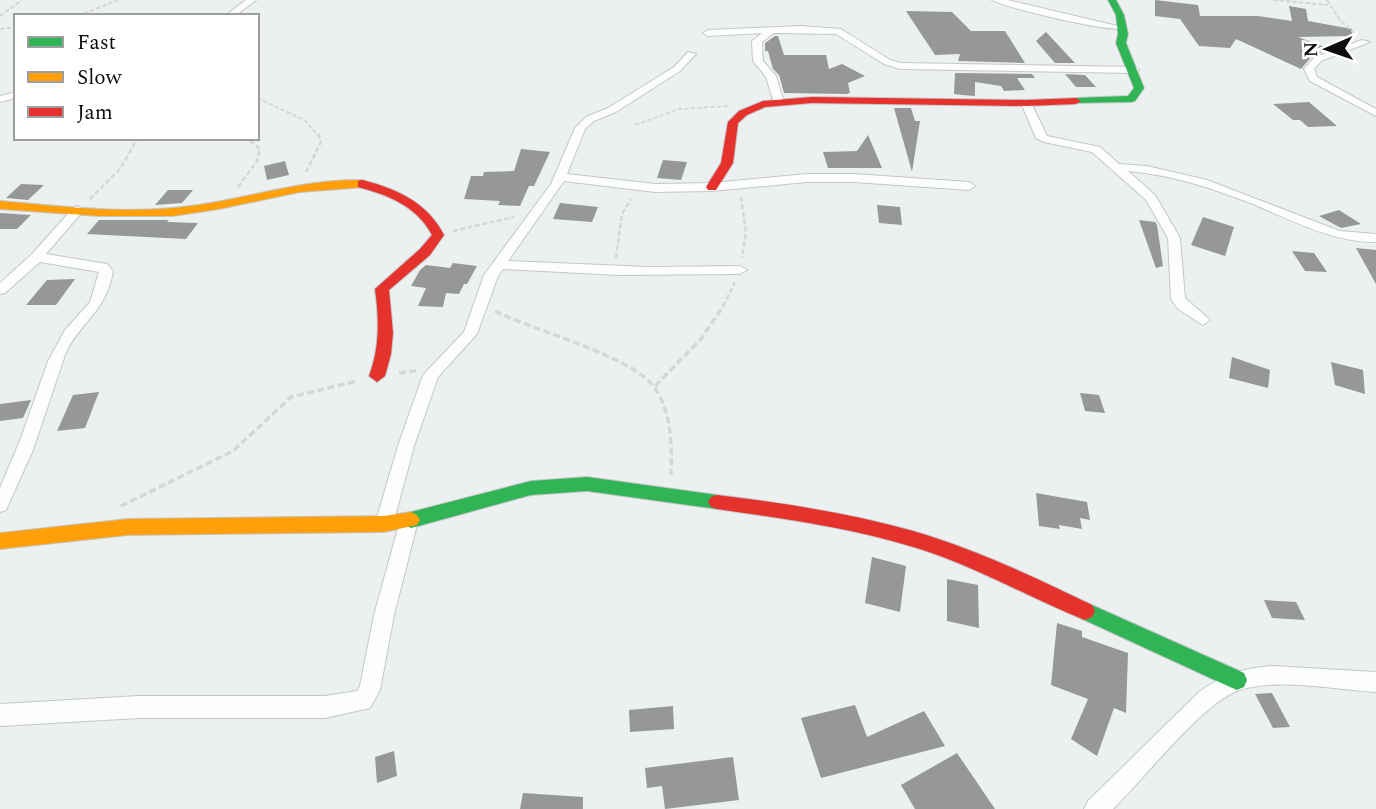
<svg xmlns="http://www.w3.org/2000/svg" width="1376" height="809" viewBox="0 0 1376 809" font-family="Spectral,serif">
  <rect width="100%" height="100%" fill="#edf0f1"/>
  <g fill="#959798">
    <polygon points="1155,0 1198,5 1200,16 1258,16 1292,21 1289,6 1306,9 1308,21 1352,29 1352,36 1298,37 1330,49 1313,55 1301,69 1236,39 1230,48 1199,46 1180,19 1155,16"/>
    <polygon points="906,11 952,12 971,31 1005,31 1025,63 958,61 960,54 935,55"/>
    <polygon points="1046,32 1075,63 1055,63 1036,41"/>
    <polygon points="775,36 778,36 784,55 826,55 829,69 842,64 865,76 848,83 850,93 847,94 784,93 779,75 773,69 768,51 765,51 765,43"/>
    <polygon points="955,73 1032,74 1035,78 1017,78 1025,90 1004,91 1001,86 975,82 975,96 962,95 954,94"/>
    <polygon points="1065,74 1085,75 1096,87 1076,87"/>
    <polygon points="1309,102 1337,126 1308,127 1300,120 1293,120 1273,104"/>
    <polygon points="894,108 911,108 915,121 920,121 912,172"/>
    <polygon points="868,135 882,168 828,168 823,152 857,151"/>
    <polygon points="521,149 550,152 534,186 529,186 520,206 498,205 500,201 464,199 471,176 483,176 484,172 514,171"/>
    <polygon points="663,160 687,162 681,180 657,178"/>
    <polygon points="285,161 289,175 267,180 264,166"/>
    <polygon points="21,184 44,185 28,200 6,198"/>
    <polygon points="168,190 193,190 182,203 155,205"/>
    <polygon points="560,203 598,207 592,222 553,219"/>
    <polygon points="877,205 900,207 902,225 879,223"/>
    <polygon points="1339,210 1361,224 1341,228 1319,216"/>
    <polygon points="0,213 31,215 17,229 0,229"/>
    <polygon points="1203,217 1234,227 1225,256 1191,245"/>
    <polygon points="99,220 169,220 167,222 198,223 186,239 87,234"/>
    <polygon points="1139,220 1155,222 1157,225 1163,266 1156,268"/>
    <polygon points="1356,248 1376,250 1376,284"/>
    <polygon points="1292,251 1314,253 1327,272 1305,271"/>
    <polygon points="453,263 477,266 467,284 464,284 459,294 446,293 443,307 418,306 426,288 411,286 420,270 426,265 450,268"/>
    <polygon points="75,279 56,305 26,305 47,280"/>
    <polygon points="1232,357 1270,370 1268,388 1229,378"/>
    <polygon points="1331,362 1363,370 1365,394 1335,385"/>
    <polygon points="99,392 85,428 57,431 73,395"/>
    <polygon points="1080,393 1099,395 1105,413 1085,411"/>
    <polygon points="31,400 23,418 0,421 0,404"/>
    <polygon points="1036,493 1087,502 1090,520 1080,518 1082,529 1059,525 1060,529 1039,526"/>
    <polygon points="872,557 906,566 900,612 865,603"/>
    <polygon points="947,579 978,585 979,628 947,621"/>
    <polygon points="1264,600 1296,602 1305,620 1272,618"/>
    <polygon points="1057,623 1082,631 1082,637 1128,653 1126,713 1114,708 1097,756 1071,739 1088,699 1051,685"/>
    <polygon points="1272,693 1290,727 1273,728 1255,694"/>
    <polygon points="855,705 867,737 924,711 945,746 821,778 801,718"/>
    <polygon points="673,706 674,729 630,732 629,710"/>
    <polygon points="394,751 397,776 377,783 375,757"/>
    <polygon points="957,753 995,809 915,809 901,785"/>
    <polygon points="733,757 739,800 665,809 662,786 647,788 645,768"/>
    <polygon points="523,793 583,797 583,809 520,809"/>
  </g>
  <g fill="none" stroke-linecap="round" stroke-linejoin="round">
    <defs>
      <g id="street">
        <polygon points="246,0 256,0 235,16 225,16"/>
        <path d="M 992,0 L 1007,0 L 1126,28 C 1116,34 1005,8 992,0 Z"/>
        <polygon points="801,26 841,29 890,60 901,63 1134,67 1139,70 1134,73 900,69 884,64 836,34 774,33 762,42 763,61 776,76 784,103 779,106 774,103 766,77 753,61 752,41 762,33 708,36 703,33 708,30"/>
        <polygon points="1362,40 1370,42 1321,61 1314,69 1317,77 1376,109 1376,116 1310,81 1304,69 1315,57"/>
        <polygon points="688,52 696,54 680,71 616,112 594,121 585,129 567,174 655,184 712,183 807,174 854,174 969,182 975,186 969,190 854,182 807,182 712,191 655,192 564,181 508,261 649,267 740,266 747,270 740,274 619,275 503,269 498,276 477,334 438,377 414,446 393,524 390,529 384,532 378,529 375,524 398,446 423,375 464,332 484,275 551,184 575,128 586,117 608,108 674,67"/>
        <polygon points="16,92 16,98 0,102 0,96"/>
        <path d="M 1026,100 L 1031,103 L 1047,136 L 1100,147 L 1119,164 L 1147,166 L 1207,180 L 1340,231 L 1376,234 L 1376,242 C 1332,242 1293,221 1253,204 C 1212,188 1172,175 1128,171 L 1155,195 L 1180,238 L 1185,298 L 1210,320 L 1203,325 L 1178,309 L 1171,299 L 1168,238 L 1146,200 L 1092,152 L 1044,142 L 1036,138 L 1021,103 Z"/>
        <path d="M 78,206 L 84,210 L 46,254 L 107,264 L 113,271 C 106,312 83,319 66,352 L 33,450 L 6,510 L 0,512 L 0,488 L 21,438 L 48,361 L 65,330 L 90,302 L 99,272 L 40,262 L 5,293 L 0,294 L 0,283 L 32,254 L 74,207 Z"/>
        <polygon points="409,513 415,516 418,521 394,615 380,690 370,708 325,718 139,718 0,726 0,704 139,696 325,696 357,691 360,686 374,615 400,521 403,516"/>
        <path d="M 1272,666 L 1376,672 L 1376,692 C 1336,690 1275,677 1237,691 C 1201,705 1143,780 1113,809 L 1084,809 L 1088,801 L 1199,692 C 1223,675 1243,668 1272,666 Z"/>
      </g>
      <g id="fast">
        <polygon points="1108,0 1116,0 1124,15 1128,34 1126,43 1144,88 1135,101 1131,102 1072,103 1072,99 1076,98 1128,96 1134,88 1116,43 1118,34 1116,15"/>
        <polygon points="587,477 717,495 723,497 726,502 723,507 717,509 587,491 531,495 411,528 405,525 402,520 405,515 411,512 531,481"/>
        <polygon points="1085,602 1244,673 1247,680 1244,687 1237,690 1230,687 1078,617 1075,611 1078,605"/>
      </g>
      <g id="slow">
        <path d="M 362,180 L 366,181 L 366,187 L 300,192 L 219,209 L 173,216 L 99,216 L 0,209 L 0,201 C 66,207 132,215 198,205 C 253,197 305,179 362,180 Z"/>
        <polygon points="411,512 417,515 420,520 417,525 384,532 128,535 0,549 0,533 128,519 384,516"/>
      </g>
      <g id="jam">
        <polygon points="812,97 1026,100 1076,98 1081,101 1076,104 1026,106 812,103 765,107 747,115 738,123 733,163 716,190 708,190 706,187 721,163 728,122 739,111 763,101"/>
        <path d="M 362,180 C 397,189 427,202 444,235 L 430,255 L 389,290 L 393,333 L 391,354 L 385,376 L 377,382 L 369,376 C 380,347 379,319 375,289 L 420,249 L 432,235 C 417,206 388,195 358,187 L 358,181 Z"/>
        <path d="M 717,495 C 783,503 849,513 913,531 C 975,549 1034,577 1092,605 L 1095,611 L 1092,617 L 1085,620 C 1037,601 991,575 943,557 C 870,530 793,520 717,509 L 711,507 L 708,502 L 711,497 Z"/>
      </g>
    </defs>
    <use href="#street" stroke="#c4c6c7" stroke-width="2"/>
    <use href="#fast" stroke="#c4c6c7" stroke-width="2"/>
    <use href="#slow" stroke="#c4c6c7" stroke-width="2"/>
    <use href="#jam" stroke="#c4c6c7" stroke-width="2"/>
    <g stroke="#d5d6d6" stroke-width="2" stroke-dasharray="4.5 2" stroke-linecap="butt">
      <polyline points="1273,0 1328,5"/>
      <polyline points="1327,0 1340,20 1354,33"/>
      <polyline points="0,16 22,0"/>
      <polyline points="78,16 118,0"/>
      <polyline points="0,29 16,27"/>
      <polyline points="257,98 304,120 318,135"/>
      <polyline points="635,125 679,109 729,106"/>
    </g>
    <g stroke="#d5d6d6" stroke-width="2.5" stroke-dasharray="5 2.5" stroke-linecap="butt">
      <polyline points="306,172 321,142 318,133"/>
      <polyline points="238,187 257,161 260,149 247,138"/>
      <polyline points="741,197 746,233 742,258"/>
      <polyline points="90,199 120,169 138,138"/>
      <polyline points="453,231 514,217"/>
      <polyline points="616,258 622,214 631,199"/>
      <polyline points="723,306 735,282"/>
    </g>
    <g stroke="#d5d6d6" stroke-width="3.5" stroke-dasharray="7 3.5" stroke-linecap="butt">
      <path d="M 495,311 C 532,330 632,356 654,387 C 672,411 672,447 671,475"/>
      <polyline points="399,373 416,371"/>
      <polyline points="655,386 701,339 724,305"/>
      <polyline points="121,506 233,451 291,397 357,381"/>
    </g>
    <use href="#street" fill="#fcfdfd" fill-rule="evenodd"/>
    <use href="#fast" fill="#30b455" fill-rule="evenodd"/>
    <use href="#slow" fill="#ff9f0a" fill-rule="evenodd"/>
    <use href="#jam" fill="#e5322d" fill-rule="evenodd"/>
  </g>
  <rect x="14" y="14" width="245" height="126" fill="#ffffff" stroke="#9d9e9f" stroke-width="2"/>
  <rect x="28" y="37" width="35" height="10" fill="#30b455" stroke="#9d9e9f" stroke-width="2"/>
  <text x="77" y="49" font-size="21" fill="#0b0d0e">Fast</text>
  <rect x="28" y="72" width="35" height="10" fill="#ff9f0a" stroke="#9d9e9f" stroke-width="2"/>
  <text x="77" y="84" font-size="21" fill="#0b0d0e">Slow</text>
  <rect x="28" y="107" width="35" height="10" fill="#e5322d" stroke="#9d9e9f" stroke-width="2"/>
  <text x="77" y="119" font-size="21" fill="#0b0d0e">Jam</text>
  <g transform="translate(1327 49) rotate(268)" stroke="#ffffff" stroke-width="5" paint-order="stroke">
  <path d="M0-5L12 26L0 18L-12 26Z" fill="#0b0d0e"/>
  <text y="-10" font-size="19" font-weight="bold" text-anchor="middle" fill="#0b0d0e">N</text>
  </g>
</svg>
